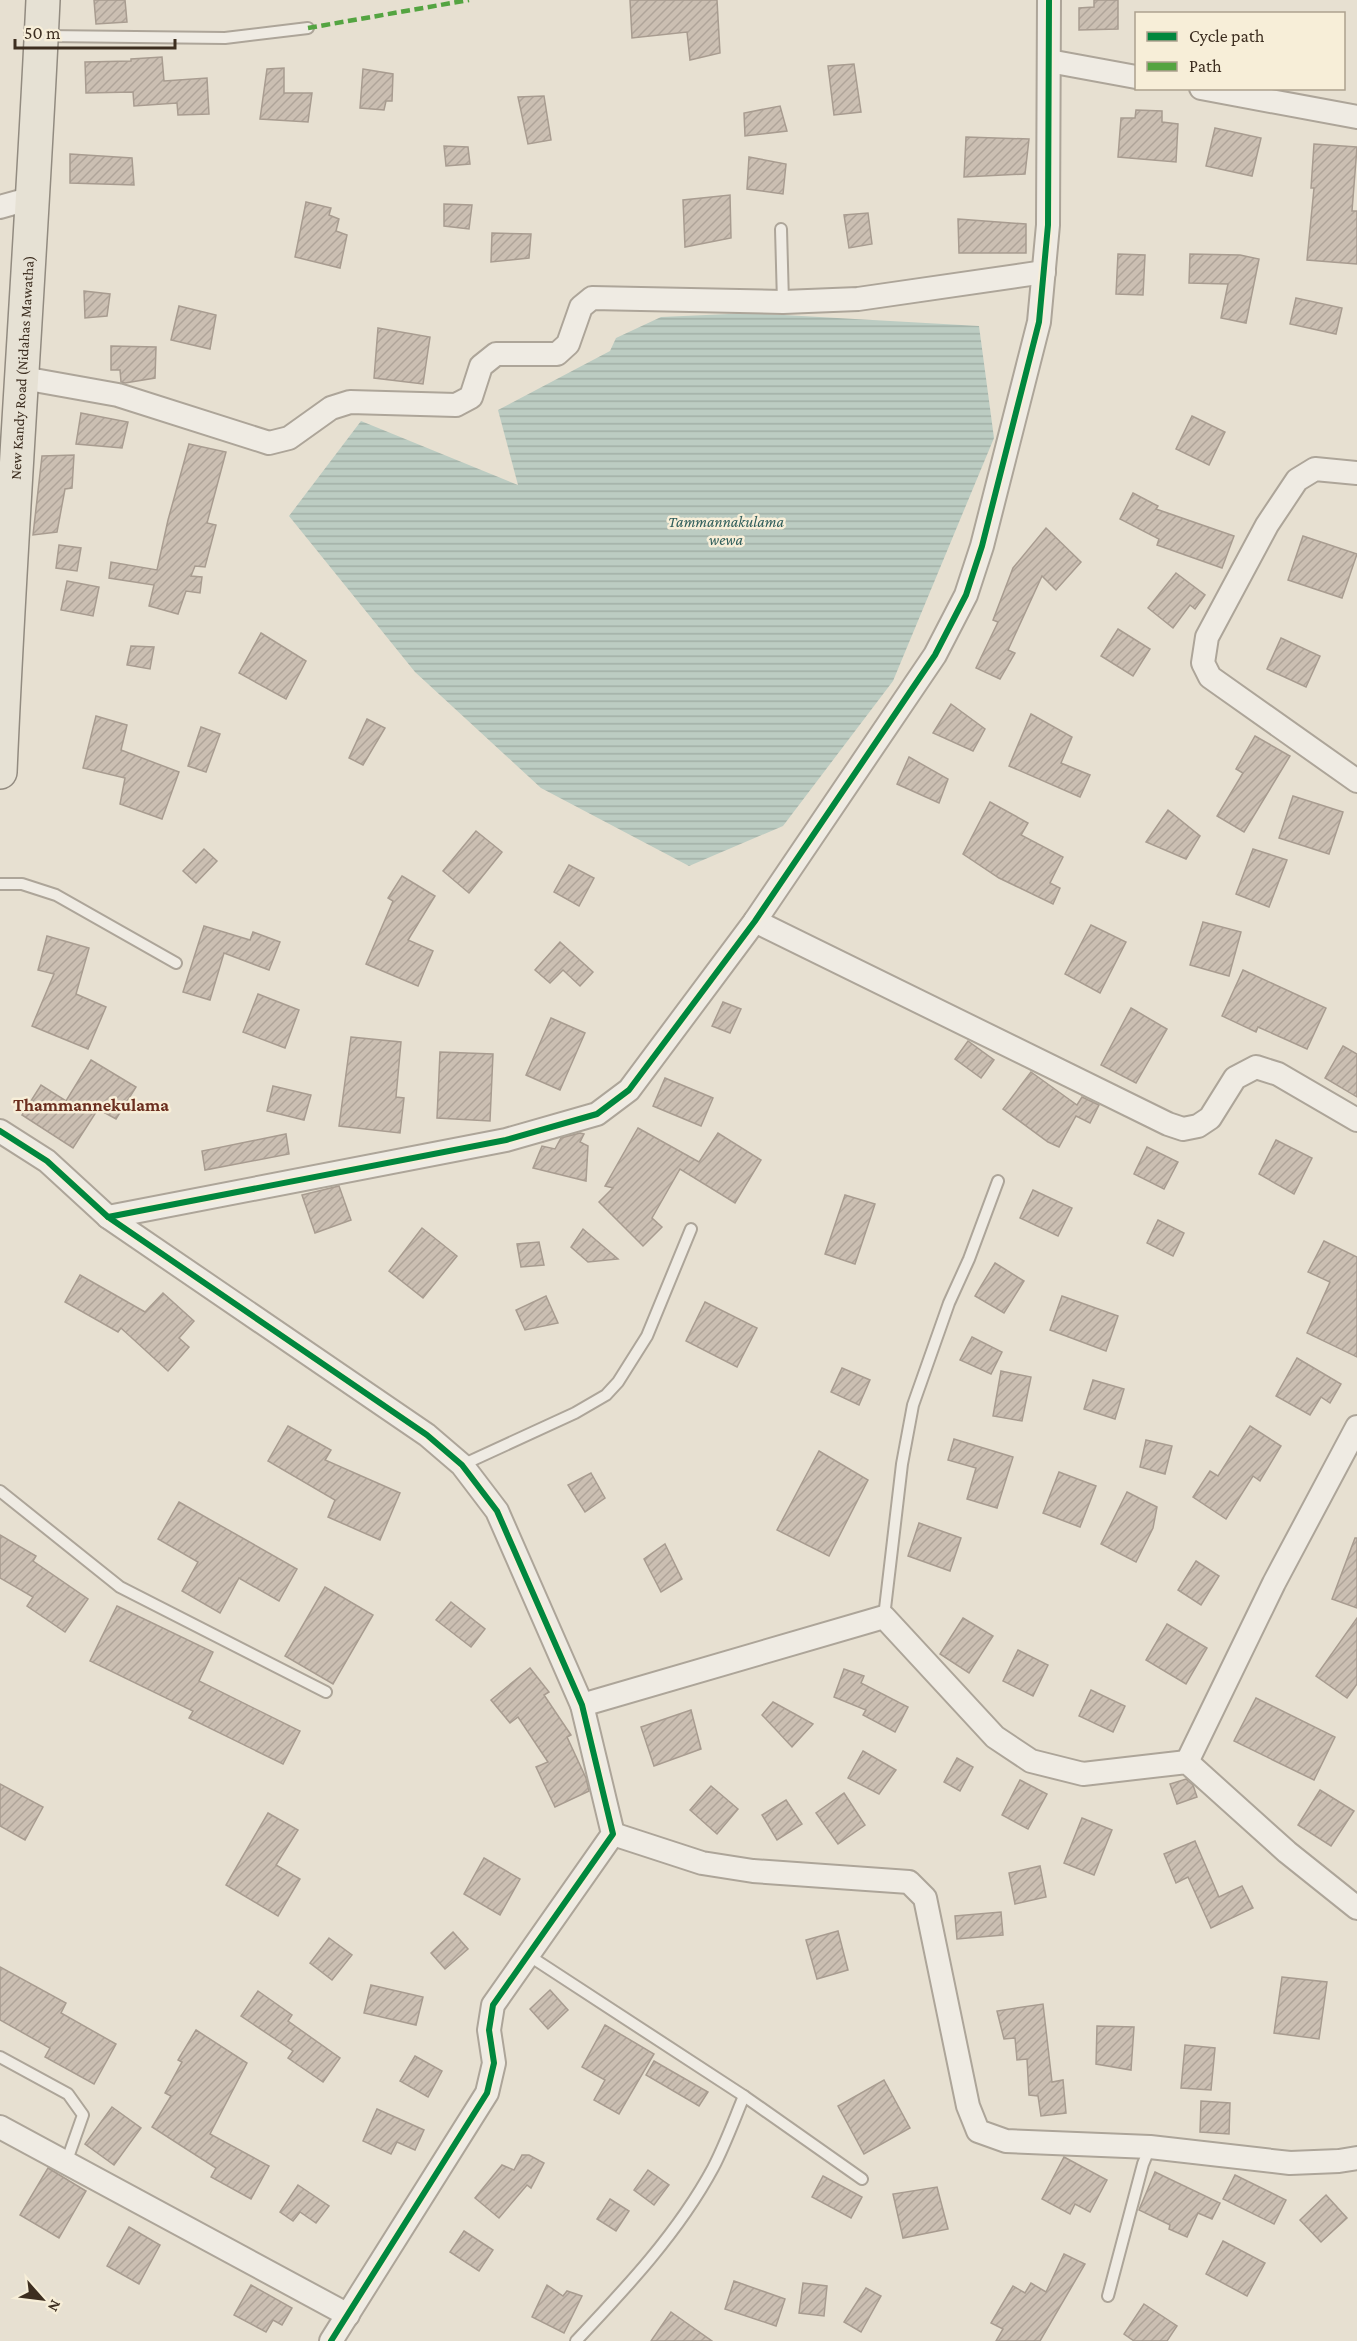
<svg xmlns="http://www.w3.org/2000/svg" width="1357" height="2341" viewBox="0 0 1357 2341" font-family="'Crimson Pro',serif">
  <defs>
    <pattern id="water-rules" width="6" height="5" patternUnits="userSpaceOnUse" patternTransform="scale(1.5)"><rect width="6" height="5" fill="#bcccc2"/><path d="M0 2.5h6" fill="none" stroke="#a2b0a6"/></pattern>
    <pattern id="building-hatch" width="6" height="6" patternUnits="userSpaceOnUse" patternTransform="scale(1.5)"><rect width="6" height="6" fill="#cbbfb2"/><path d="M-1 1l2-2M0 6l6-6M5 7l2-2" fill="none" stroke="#afa499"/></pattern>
  </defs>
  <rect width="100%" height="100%" fill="#e7e0d1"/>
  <polygon fill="url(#water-rules)" points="751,313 979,326 994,438 893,681 783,826 689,866 541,788 415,672 289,516 361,421 518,485 498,410 610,351 616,338 661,317"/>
  <g fill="url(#building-hatch)" stroke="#a89c90" stroke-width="1.5">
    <polygon points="94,0 125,0 127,22 96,24"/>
    <polygon points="630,0 717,0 720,53 690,60 687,32 632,38"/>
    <polygon points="1094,0 1118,0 1118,29 1079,30 1079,8 1094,7"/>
    <polygon points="162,57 164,81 207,78 209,114 178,115 177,103 134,106 133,92 86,93 85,62 131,61 131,59"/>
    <polygon points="854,64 861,112 834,115 828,66"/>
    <polygon points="284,68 284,93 312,93 308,122 260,119 267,69"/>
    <polygon points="363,69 393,74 392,101 386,101 384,110 360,108"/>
    <polygon points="544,96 551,140 528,144 518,97"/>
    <polygon points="780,106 787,131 745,136 744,113"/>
    <polygon points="1136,110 1162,111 1162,122 1178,124 1176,162 1118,157 1121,118 1135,118"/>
    <polygon points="1215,128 1261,138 1252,176 1206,166"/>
    <polygon points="966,137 1029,139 1025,174 964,177"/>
    <polygon points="1314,144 1357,147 1352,211 1357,211 1357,264 1307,260 1314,188 1311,188"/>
    <polygon points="444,146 468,147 470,164 446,166"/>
    <polygon points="70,154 132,158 134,185 70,183"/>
    <polygon points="749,157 786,164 783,194 747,189"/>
    <polygon points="730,195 731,238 685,247 683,200"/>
    <polygon points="306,202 331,208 329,215 339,219 336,231 347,235 340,268 295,257"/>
    <polygon points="444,204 472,205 469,229 444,226"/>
    <polygon points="868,213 872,244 849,248 844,215"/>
    <polygon points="958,219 1026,224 1026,253 959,253"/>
    <polygon points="492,233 531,234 529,258 491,262"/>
    <polygon points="1118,254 1145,255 1143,295 1116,294"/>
    <polygon points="1190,254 1240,255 1259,259 1246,323 1221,318 1228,284 1189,283"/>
    <polygon points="84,291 110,294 107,316 85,318"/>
    <polygon points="1296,298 1342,308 1336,334 1290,324"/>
    <polygon points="179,306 216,315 210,349 171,340"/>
    <polygon points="378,328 430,337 423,384 374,378"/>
    <polygon points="111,346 156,347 155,378 125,383 121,382 120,370 111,370"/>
    <polygon points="81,413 128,422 122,448 76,444"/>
    <polygon points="1192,416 1225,432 1209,465 1176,449"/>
    <polygon points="189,444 226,452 207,523 216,525 205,567 195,566 191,576 202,577 200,593 186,591 178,614 149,606 154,585 109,578 111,562 157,570 168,520"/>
    <polygon points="74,455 72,488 65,489 57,532 33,535 42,456"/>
    <polygon points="1133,493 1158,506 1156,509 1234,536 1222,568 1157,545 1159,539 1120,519"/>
    <polygon points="1046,528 1081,562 1056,590 1042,576 1008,650 1015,653 1000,679 976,668 998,622 993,620 1013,568"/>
    <polygon points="1303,536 1357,554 1342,598 1288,580"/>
    <polygon points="59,545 81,548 77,571 56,568"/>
    <polygon points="1176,573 1205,595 1195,609 1190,605 1173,628 1148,608"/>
    <polygon points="67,581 99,587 93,616 61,610"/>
    <polygon points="1118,629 1150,649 1133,676 1101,656"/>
    <polygon points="261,633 306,661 286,699 239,673"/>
    <polygon points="1281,638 1320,656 1306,687 1267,669"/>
    <polygon points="131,646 154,647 150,669 127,665"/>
    <polygon points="951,704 985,729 973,751 933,733"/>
    <polygon points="1031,714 1072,737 1061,763 1090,775 1080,797 1009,766"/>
    <polygon points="96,716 127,725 121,750 179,772 162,819 120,804 125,778 83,768"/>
    <polygon points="367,719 385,728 363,765 349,758"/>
    <polygon points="201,727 220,734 206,772 188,766"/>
    <polygon points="1255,736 1290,756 1244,832 1217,816 1243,773 1236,769"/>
    <polygon points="909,757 948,779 939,803 897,784"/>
    <polygon points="1293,796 1343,812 1329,854 1279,838"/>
    <polygon points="990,802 1028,823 1021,835 1063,857 1050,883 1060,888 1053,904 999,878 963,854"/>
    <polygon points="1168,810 1200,836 1186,859 1146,842"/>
    <polygon points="476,831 502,852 469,893 443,871"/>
    <polygon points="204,849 217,861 196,883 183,871"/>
    <polygon points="1253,849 1287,860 1269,907 1236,894"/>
    <polygon points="569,865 594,878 579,906 554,892"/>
    <polygon points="402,876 435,896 408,940 433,951 418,986 366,964 393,901 388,898"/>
    <polygon points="1203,922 1241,932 1229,976 1190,965"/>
    <polygon points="1091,925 1126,942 1100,993 1065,974"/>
    <polygon points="204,926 250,940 253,932 280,942 269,970 224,953 210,1000 183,992"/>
    <polygon points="47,936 89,948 76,994 106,1007 88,1049 32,1026 54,974 38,970"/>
    <polygon points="560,942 593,972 580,986 563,970 550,983 535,970"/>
    <polygon points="1243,970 1326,1008 1307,1049 1258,1027 1256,1032 1222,1016"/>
    <polygon points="258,994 299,1010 285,1048 243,1032"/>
    <polygon points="723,1002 741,1009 730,1033 712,1026"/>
    <polygon points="1131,1008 1167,1029 1136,1083 1101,1065"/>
    <polygon points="551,1018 585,1033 560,1090 526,1075"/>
    <polygon points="351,1037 401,1042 396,1097 404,1098 400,1133 339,1126"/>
    <polygon points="968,1041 994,1060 981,1078 955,1059"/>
    <polygon points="1343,1046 1357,1054 1357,1097 1325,1078"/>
    <polygon points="440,1052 493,1054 490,1121 437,1118"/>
    <polygon points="91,1060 136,1087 116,1119 98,1109 73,1148 22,1115 41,1085 66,1101"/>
    <polygon points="1031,1072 1077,1105 1082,1097 1099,1105 1090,1123 1076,1116 1059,1147 1048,1142 1003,1109"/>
    <polygon points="665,1078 713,1098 701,1126 653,1106"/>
    <polygon points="273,1086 311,1095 304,1120 267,1111"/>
    <polygon points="638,1128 699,1162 718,1133 761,1160 735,1203 680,1169 652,1218 662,1227 643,1246 599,1202 613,1188 605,1186"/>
    <polygon points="580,1133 584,1134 580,1142 588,1146 586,1181 533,1168 542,1146 555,1149 561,1138"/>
    <polygon points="286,1134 289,1154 205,1170 202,1151"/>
    <polygon points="1276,1140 1312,1158 1294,1194 1259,1174"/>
    <polygon points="1147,1147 1178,1162 1164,1189 1134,1174"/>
    <polygon points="339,1186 351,1220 315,1233 302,1195"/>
    <polygon points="1033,1190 1072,1208 1058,1236 1020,1218"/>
    <polygon points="845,1195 875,1204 855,1264 825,1254"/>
    <polygon points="1158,1220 1184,1233 1173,1256 1147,1243"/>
    <polygon points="422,1228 457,1256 423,1298 389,1271"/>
    <polygon points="583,1229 618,1259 588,1262 571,1247"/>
    <polygon points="1324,1241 1357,1257 1357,1357 1307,1333 1330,1282 1308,1272"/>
    <polygon points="539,1242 544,1265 521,1267 517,1244"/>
    <polygon points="995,1263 1024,1281 1004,1313 975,1296"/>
    <polygon points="80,1275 145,1312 163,1293 194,1321 179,1338 189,1347 168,1371 121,1328 118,1332 65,1302"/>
    <polygon points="546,1296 558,1323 525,1330 516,1310"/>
    <polygon points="1062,1296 1118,1316 1106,1351 1050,1330"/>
    <polygon points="705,1302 757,1328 737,1367 686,1341"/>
    <polygon points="972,1337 1002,1352 991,1374 960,1360"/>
    <polygon points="1297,1358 1341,1384 1330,1403 1321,1397 1310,1415 1276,1396"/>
    <polygon points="842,1368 870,1380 859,1405 831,1392"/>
    <polygon points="1001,1371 1031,1377 1022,1421 993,1416"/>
    <polygon points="1093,1380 1124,1389 1115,1419 1084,1409"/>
    <polygon points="288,1426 331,1450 325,1460 400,1493 380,1540 328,1517 335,1500 268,1461"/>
    <polygon points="1250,1426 1281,1446 1260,1481 1253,1476 1226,1519 1193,1497 1210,1471 1218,1476"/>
    <polygon points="954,1439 1013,1457 997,1508 967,1499 976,1468 948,1460"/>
    <polygon points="1146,1440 1172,1446 1165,1474 1140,1467"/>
    <polygon points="819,1451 868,1480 829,1556 777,1530"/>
    <polygon points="1059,1472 1096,1486 1080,1527 1043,1513"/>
    <polygon points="591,1473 605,1498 585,1512 568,1485"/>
    <polygon points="1127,1492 1157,1507 1153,1528 1136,1562 1101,1544"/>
    <polygon points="179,1502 297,1569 279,1601 239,1578 220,1613 182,1591 198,1562 158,1539"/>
    <polygon points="919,1523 961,1538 950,1571 908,1556"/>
    <polygon points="0,1535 36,1556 33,1561 88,1599 65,1632 27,1606 33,1597 0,1578"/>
    <polygon points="1355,1538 1357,1538 1357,1608 1332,1599"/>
    <polygon points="665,1544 682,1579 661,1592 644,1559"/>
    <polygon points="1196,1561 1219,1576 1201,1605 1178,1590"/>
    <polygon points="325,1587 373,1615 333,1684 285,1656"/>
    <polygon points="451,1602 485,1629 471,1647 436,1620"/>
    <polygon points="117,1606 213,1652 199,1681 300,1731 283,1764 189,1718 193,1711 90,1661"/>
    <polygon points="963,1618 993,1636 969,1673 940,1654"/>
    <polygon points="1357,1618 1357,1684 1347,1698 1316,1676"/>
    <polygon points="1167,1624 1207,1648 1186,1684 1146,1660"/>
    <polygon points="1018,1650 1048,1665 1033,1696 1003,1681"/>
    <polygon points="530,1668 549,1692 544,1695 571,1735 567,1737 586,1778 589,1791 555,1807 536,1767 548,1762 518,1717 510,1723 491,1700"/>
    <polygon points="844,1669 864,1676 861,1683 908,1707 895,1732 863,1715 866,1710 834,1697"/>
    <polygon points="1091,1690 1125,1706 1113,1732 1079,1716"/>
    <polygon points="1256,1698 1335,1737 1314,1780 1234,1741"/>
    <polygon points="773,1702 813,1724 792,1747 762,1715"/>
    <polygon points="691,1710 701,1749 654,1766 641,1727"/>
    <polygon points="863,1751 896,1770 879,1794 848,1778"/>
    <polygon points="957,1758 973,1767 960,1791 944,1782"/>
    <polygon points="1186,1779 1193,1785 1197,1797 1177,1804 1170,1784"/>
    <polygon points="1020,1780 1047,1794 1028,1829 1002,1815"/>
    <polygon points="0,1784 43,1807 25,1840 0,1826"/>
    <polygon points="711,1786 738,1809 717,1834 690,1810"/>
    <polygon points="1320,1790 1354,1811 1331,1846 1298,1825"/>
    <polygon points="844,1793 865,1825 838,1844 816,1813"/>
    <polygon points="786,1800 802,1824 777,1840 762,1815"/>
    <polygon points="268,1813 298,1830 276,1865 300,1879 278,1916 226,1885"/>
    <polygon points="1082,1818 1112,1830 1094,1875 1064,1863"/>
    <polygon points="1195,1841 1219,1897 1242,1886 1253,1908 1211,1928 1188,1877 1176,1883 1164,1854"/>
    <polygon points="484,1858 520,1879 500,1915 464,1894"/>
    <polygon points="1040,1866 1046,1897 1015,1904 1009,1873"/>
    <polygon points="1001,1912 1003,1935 957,1939 955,1916"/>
    <polygon points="838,1931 848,1970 817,1979 806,1940"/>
    <polygon points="453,1932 468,1949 445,1969 431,1953"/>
    <polygon points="329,1938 352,1955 332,1980 310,1963"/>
    <polygon points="0,1967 66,2003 61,2013 116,2044 94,2084 45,2057 50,2048 0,2020"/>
    <polygon points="1282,1977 1327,1982 1319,2039 1274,2033"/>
    <polygon points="371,1985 423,1997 416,2025 364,2013"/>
    <polygon points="550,1990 568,2010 548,2029 530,2009"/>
    <polygon points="258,1991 292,2015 288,2021 340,2058 323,2082 288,2058 293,2051 241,2016"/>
    <polygon points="1043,2004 1052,2082 1063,2080 1066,2113 1041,2116 1038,2096 1029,2095 1027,2059 1017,2060 1015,2038 1004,2039 997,2011"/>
    <polygon points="605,2025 654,2054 619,2114 594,2100 605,2080 582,2067"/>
    <polygon points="1097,2026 1134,2027 1131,2070 1096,2064"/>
    <polygon points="196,2030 247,2063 210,2134 269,2166 251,2199 211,2177 216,2168 152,2127 171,2096 165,2093 182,2062 178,2060"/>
    <polygon points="1185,2045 1215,2048 1211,2090 1181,2088"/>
    <polygon points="415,2056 442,2071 428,2097 400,2081"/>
    <polygon points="654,2061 708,2092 699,2106 646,2075"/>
    <polygon points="884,2080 910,2128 864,2154 838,2106"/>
    <polygon points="1201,2101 1230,2103 1229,2134 1200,2132"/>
    <polygon points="112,2107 141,2128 114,2165 85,2144"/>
    <polygon points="377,2109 424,2130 415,2150 397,2142 391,2154 363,2141"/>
    <polygon points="522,2155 529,2155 544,2163 531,2188 527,2185 499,2218 475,2198 502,2165 514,2170"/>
    <polygon points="1064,2157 1107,2180 1090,2212 1075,2204 1070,2214 1042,2199"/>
    <polygon points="48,2168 86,2191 59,2238 20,2215"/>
    <polygon points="648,2170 669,2185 654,2205 634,2190"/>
    <polygon points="1155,2172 1220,2203 1212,2219 1198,2213 1187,2237 1169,2229 1170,2225 1139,2210"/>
    <polygon points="1235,2175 1286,2200 1274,2224 1223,2199"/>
    <polygon points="823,2176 862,2197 851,2218 812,2197"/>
    <polygon points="298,2185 329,2206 316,2223 300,2212 293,2221 280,2212"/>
    <polygon points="937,2187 948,2229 903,2238 893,2194"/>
    <polygon points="1326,2195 1347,2218 1321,2242 1300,2220"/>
    <polygon points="610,2199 629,2211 616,2231 597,2219"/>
    <polygon points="129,2227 160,2245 139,2284 107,2266"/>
    <polygon points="464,2231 493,2250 479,2271 450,2252"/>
    <polygon points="1223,2241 1265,2263 1247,2296 1206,2274"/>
    <polygon points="1064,2254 1085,2264 1040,2341 996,2341 1003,2329 991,2323 1013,2286 1025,2293 1031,2283 1046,2292"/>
    <polygon points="734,2281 785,2299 776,2326 725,2309"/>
    <polygon points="803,2283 827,2286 824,2316 799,2313"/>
    <polygon points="251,2285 292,2308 282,2325 273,2320 266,2332 234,2315"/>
    <polygon points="547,2285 563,2296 567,2291 582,2296 564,2333 532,2317"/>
    <polygon points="866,2288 881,2296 861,2332 844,2322"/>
    <polygon points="1144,2304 1177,2326 1167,2341 1134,2341 1124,2334"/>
    <polygon points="671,2312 712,2341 651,2341"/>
  </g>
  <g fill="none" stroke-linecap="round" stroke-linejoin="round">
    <defs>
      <g id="lane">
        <polyline points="45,36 225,38 308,28"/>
        <polyline points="781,229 783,302"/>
        <polyline points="0,884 22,884 56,895 176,963"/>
        <polyline points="462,1465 575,1413 606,1395 618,1382 647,1336 691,1229"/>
        <polyline points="0,1491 120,1587 326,1692"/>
        <polyline points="884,1617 902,1464 913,1405 949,1303 969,1259 998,1181"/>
        <polyline points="528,1955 744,2096 862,2179"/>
        <polyline points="0,2057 68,2094 83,2115 66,2163"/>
        <polyline points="1108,2296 1143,2164 1150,2147"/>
        <path d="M 576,2341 C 626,2288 678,2233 713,2168 C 725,2145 734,2120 744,2096"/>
      </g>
      <g id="street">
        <polyline points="1049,61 1136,77"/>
        <polyline points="1201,88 1357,117"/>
        <polyline points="0,207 32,198"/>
        <polyline points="23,378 118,395 269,443 289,438 331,408 350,402 456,405 471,397 481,366 496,354 557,354 568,344 581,307 592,298 783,302 858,299 1044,272"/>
        <polyline points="1357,473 1315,469 1297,480 1267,525 1207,637 1203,663 1210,677 1357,781"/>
        <polyline points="755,921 1168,1124 1183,1129 1198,1126 1210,1118 1235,1078 1256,1067 1278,1074 1357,1120"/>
        <polyline points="0,1131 47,1161 108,1217 427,1435 462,1465 497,1511 582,1705 613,1834 493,2005 489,2030 494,2063 487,2093 331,2341"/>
        <polyline points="108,1217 506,1140 597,1114 629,1090 755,921 935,655 966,595 982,546 1039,322 1048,225 1049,0"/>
        <polyline points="582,1705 884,1617 995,1737 1031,1761 1083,1774 1187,1762 1287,1852 1357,1908"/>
        <polyline points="1187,1762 1274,1583 1357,1427"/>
        <polyline points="613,1834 702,1863 753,1871 909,1882 925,1898 968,2106 978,2131 1006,2141 1150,2147 1290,2163 1339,2161 1357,2158"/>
        <polyline points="0,2127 348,2315"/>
      </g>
      <g id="primary">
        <path id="s1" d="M 0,772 C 11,514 31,257 43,0"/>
      </g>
    </defs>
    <use href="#lane" stroke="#ada599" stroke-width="14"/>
    <use href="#street" stroke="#ada599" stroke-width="26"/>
    <use href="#primary" stroke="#928b80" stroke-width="36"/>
    <use href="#lane" stroke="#efebe3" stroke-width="10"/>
    <use href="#street" stroke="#efebe3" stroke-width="22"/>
    <use href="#primary" stroke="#e6e1d4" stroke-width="33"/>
    <polyline stroke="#54a441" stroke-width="4.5" stroke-dasharray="9 4.5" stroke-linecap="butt" points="308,28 469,0"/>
    <defs>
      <g id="cycleway">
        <polyline points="0,1131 47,1161 108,1217 427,1435 462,1465 497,1511 582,1705 613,1834 493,2005 489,2030 494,2063 487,2093 331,2341"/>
        <polyline points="108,1217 506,1140 597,1114 629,1090 755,921 935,655 966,595 982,546 1039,322 1048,225 1049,0"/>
      </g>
    </defs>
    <use href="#cycleway" stroke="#f7eed8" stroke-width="10"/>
    <use href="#cycleway" stroke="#00873e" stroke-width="6"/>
  </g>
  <g text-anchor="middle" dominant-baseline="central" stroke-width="5" stroke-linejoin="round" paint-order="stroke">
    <g font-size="15" fill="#3d2e20" stroke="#f7eed8">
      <text stroke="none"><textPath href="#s1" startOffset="405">New Kandy Road (Nidahas Mawatha)</textPath></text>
    </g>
    <g font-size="16" font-style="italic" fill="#2f5d5a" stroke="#f7eed8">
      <text x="726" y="521">Tammannakulama<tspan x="726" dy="18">wewa</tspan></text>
    </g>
    <g font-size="18" font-weight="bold" fill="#6b2e1e" stroke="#f7eed8">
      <text x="91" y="1105">Thammannekulama</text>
    </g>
  </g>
  <rect x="1135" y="12" width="210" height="78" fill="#f7eed8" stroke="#ada18e" stroke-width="1.5"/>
  <rect x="1147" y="32" width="30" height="9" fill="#00873e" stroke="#ada18e" stroke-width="1.5"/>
  <text x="1189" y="42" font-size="18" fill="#3d2e20">Cycle path</text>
  <rect x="1147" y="62" width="30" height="9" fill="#54a441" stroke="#ada18e" stroke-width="1.5"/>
  <text x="1189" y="72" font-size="18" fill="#3d2e20">Path</text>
  <g transform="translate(42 2299) rotate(118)" stroke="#f7eed8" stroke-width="4.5" paint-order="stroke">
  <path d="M0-4.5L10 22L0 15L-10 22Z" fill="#3d2e20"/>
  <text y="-9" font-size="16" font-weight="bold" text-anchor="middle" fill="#3d2e20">N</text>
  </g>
  <path d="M15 39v9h160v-9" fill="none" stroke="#3d2e20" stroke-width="3"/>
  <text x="24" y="39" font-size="18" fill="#3d2e20" stroke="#f7eed8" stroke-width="4.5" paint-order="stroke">50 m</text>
</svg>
